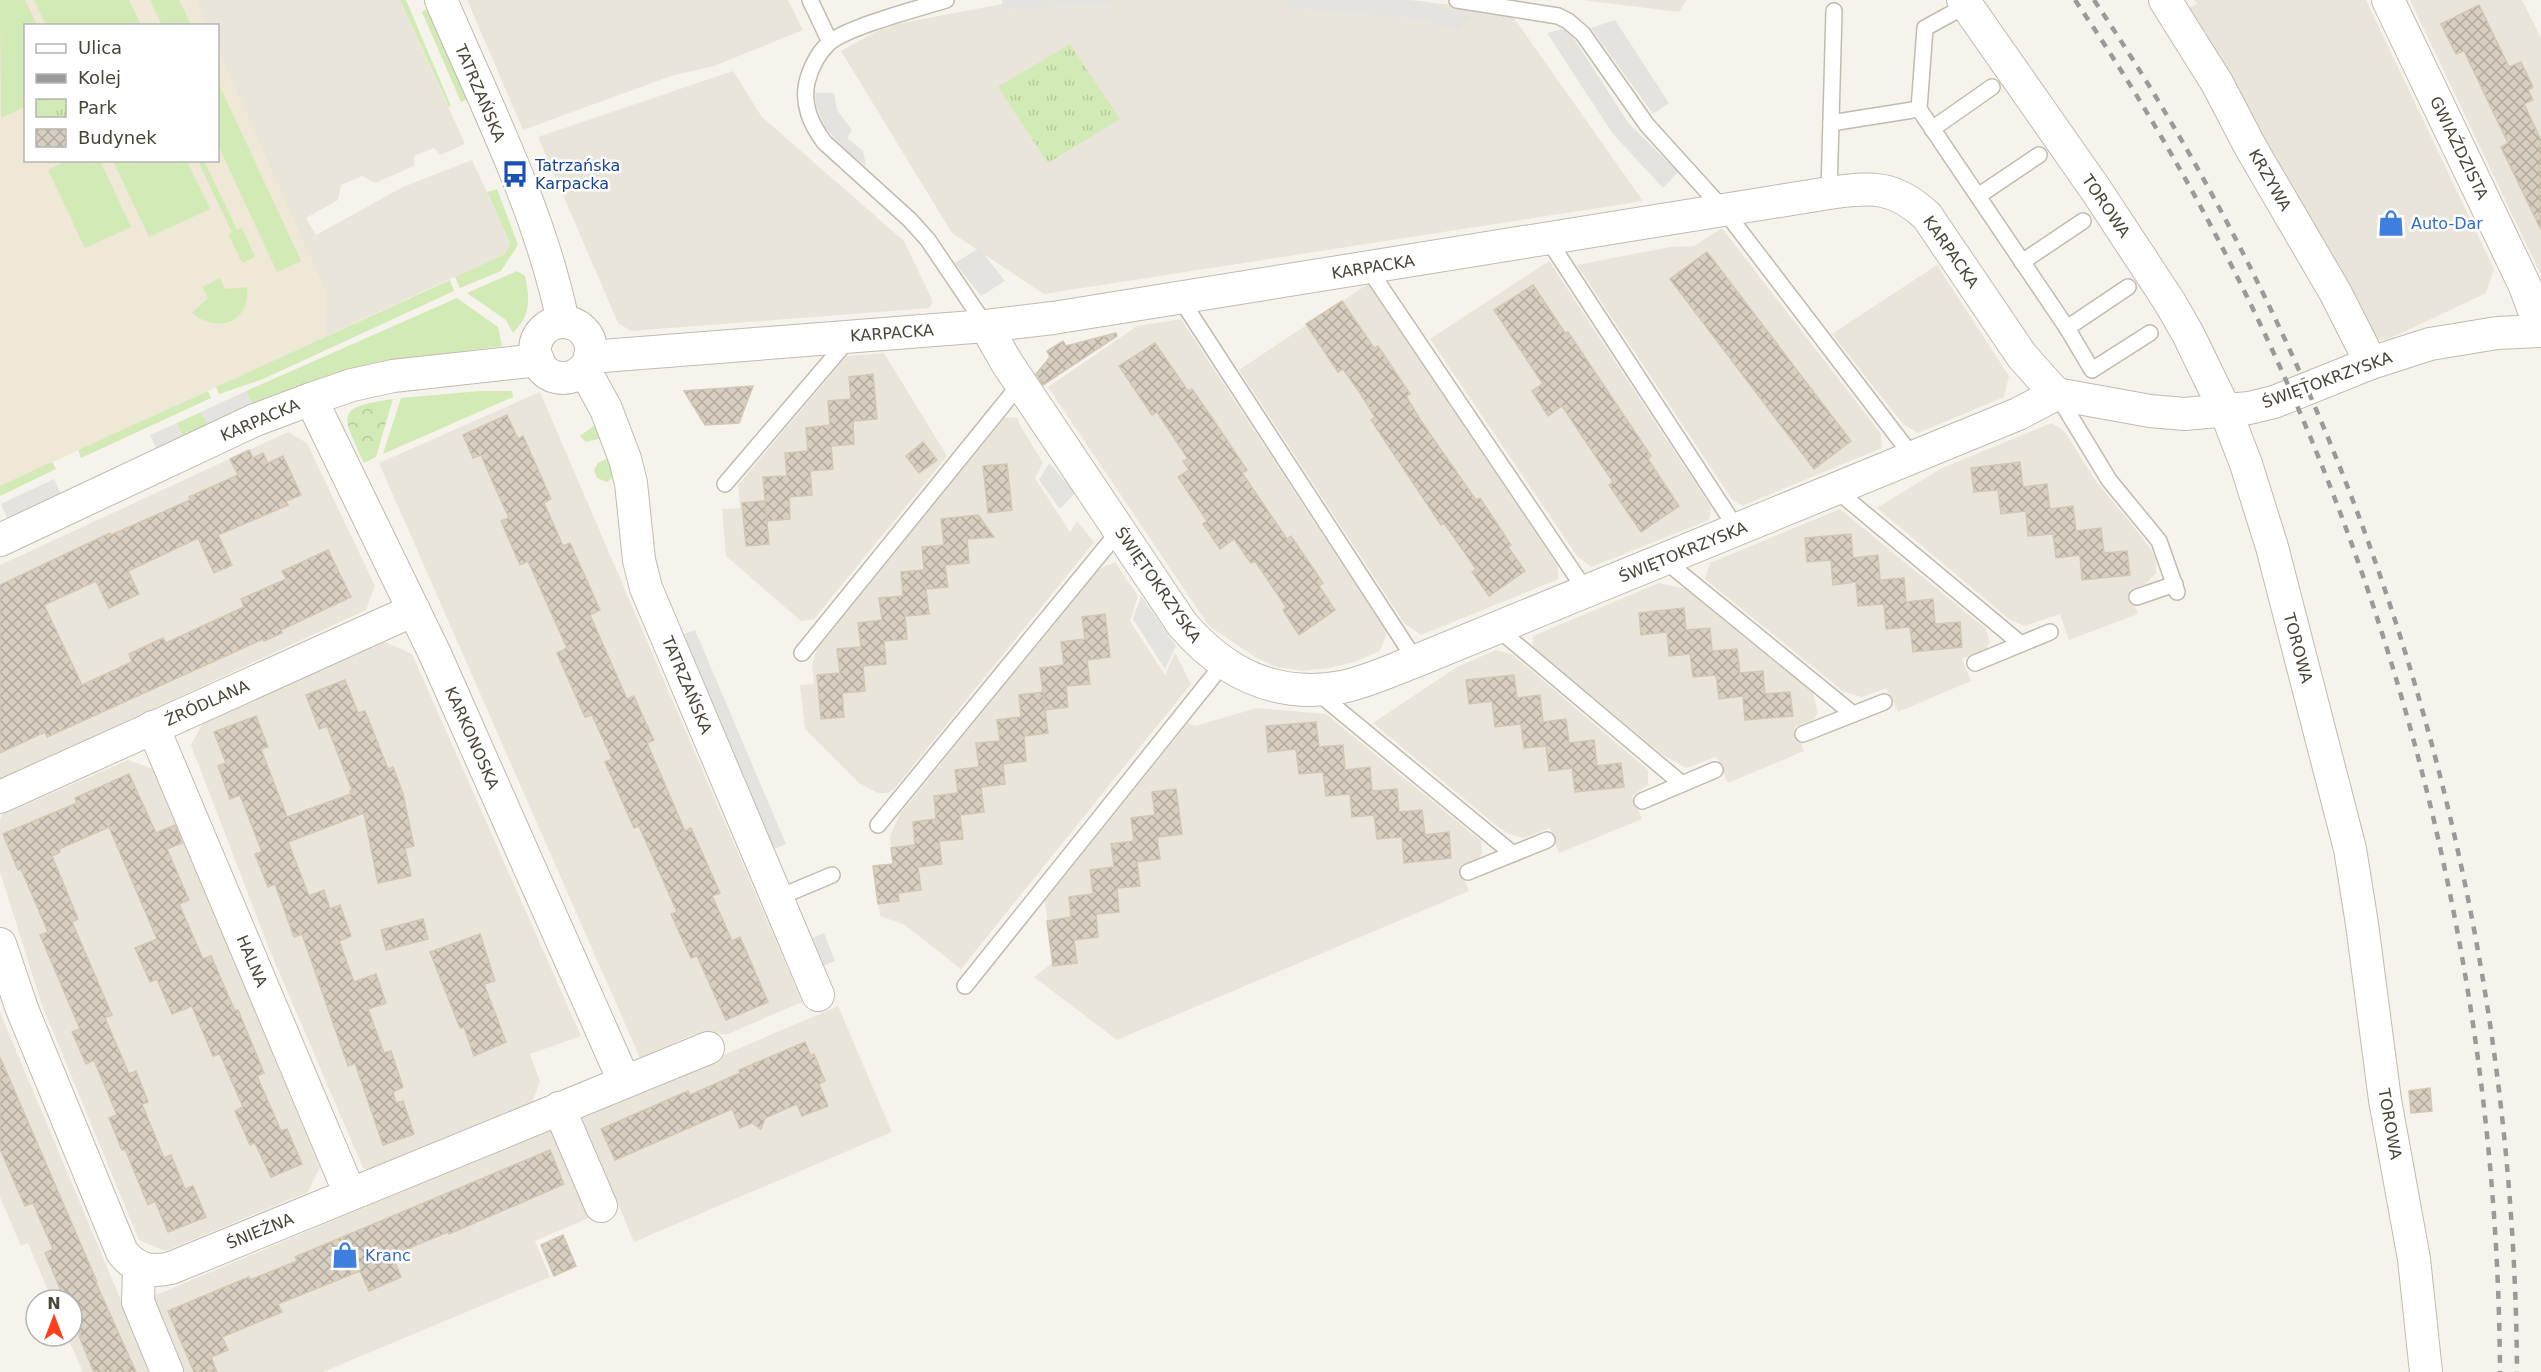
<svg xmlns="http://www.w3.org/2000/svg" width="2541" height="1372" viewBox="0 0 2541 1372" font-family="'DejaVu Sans',sans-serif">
  <defs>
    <pattern id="forest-crowns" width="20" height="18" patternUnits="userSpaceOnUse" patternTransform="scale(1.5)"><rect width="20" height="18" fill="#d2eab5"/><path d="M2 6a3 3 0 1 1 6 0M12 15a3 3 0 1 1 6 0" fill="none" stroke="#b6ca9c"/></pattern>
    <pattern id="park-tufts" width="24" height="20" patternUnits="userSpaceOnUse" patternTransform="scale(1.5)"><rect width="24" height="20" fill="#d2eab5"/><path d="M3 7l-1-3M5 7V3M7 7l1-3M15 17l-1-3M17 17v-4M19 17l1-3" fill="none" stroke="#b6ca9c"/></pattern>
    <pattern id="building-cross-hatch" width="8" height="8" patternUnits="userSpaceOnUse" patternTransform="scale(1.5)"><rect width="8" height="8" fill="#d8cfc1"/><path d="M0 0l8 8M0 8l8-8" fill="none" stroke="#b1aa9e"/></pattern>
  </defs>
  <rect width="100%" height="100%" fill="#f6f3ec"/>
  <g fill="#eae5da" fill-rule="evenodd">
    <path d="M 0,0 L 400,0 L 465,144 L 440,155 L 434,148 L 414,156 L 414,166 L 375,183 L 362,176 L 341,185 L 338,200 L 306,218 L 316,235 L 403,187 L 472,160 L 510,243 L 505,254 L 0,486 ZM 26,26 L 218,26 L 218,160 L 26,160 Z"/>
    <polygon points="467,0 788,0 803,30 714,66 671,76 523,130"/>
    <polygon points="1023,0 1407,0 1509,11 1643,201 1044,294 952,233 841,51 886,26"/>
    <polygon points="1582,0 1686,0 1679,12"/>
    <polygon points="2194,0 2366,0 2494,269 2486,293 2389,339 2377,340 2189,8 2197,4"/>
    <polygon points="2410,0 2522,0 2541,38 2541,275"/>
    <polygon points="733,71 762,117 904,241 933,302 929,308 631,331 618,323 538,137"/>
    <polygon points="1722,228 1881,434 1882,448 1742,506 1731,498 1577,265 1670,247 1694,246"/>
    <polygon points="1549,261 1711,507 1709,520 1591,567 1577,556 1430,339"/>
    <polygon points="1937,265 2009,376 2004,397 1918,433 1903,424 1832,334"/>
    <polygon points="1368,284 1557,565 1559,579 1421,635 1404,623 1239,370"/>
    <polygon points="1181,319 1387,633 1380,651 1354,662 1330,668 1302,671 1277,667 1255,657 1209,626 1048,387 1137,326"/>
    <polygon points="884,353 947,456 814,619 801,621 726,556 722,509 740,508 738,485 847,356"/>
    <polygon points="540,392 802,1002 728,1034 694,1034 640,1058 379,463"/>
    <polygon points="1017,417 1020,425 1043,463 1035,478 1070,532 1077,521 1094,542 895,788 888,793 878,793 859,783 805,729 800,685 814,684 812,666 817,649 1004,418"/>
    <polygon points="2052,423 2065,432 2095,480 2137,531 2150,548 2156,560 2156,573 2145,584 2129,590 2138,614 2069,640 2060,614 2025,626 2010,620 1877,508 1942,468"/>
    <polygon points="288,432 307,443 375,586 366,610 0,780 0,565"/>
    <polygon points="1840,509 1986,629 1990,642 1985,651 1962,659 1971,681 1898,712 1886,688 1862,697 1844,692 1705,579 1710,563"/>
    <polygon points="1115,562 1138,596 1130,621 1165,675 1175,652 1191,684 961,969 905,925 880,916 873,866 893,864 890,836 900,814 1099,569"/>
    <polygon points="1659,583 1686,589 1813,693 1818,713 1813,720 1794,727 1804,751 1728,783 1716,757 1686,768 1663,755 1533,647 1533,636"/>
    <polygon points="385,642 412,654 581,1036 530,1054 540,1082 530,1107 373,1171 363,1168 268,946 191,745 203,722"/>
    <polygon points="1496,650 1513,655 1648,770 1648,785 1632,796 1642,819 1559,853 1550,828 1524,838 1509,834 1497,826 1373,723 1457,667"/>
    <polygon points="1257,708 1326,714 1481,841 1482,853 1478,860 1460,868 1469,891 1117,1040 1034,977 1052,963 1045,901 1188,723 1195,726"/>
    <polygon points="128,760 153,769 320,1167 308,1192 165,1251 139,1240 42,1005 0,872 0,820 2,815"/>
    <polygon points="838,1006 892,1132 634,1242 581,1116"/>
    <polygon points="0,1012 151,1372 83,1372 67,1336 72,1336 72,1300 52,1300 28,1243 21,1246 0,1197"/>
    <polygon points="555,1127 593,1216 535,1241 550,1277 323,1372 181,1372 149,1298"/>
  </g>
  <polygon fill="#efe8d6" points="0,0 196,0 207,25 26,26 26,160 218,160 218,48 327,295 325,336 0,486"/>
  <g fill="#d2eab5">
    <polygon points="0,0 25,0 37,25 26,26 25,107 1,118"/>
    <polygon points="34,0 129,0 141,25 46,25"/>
    <polygon points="150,0 179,0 191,25 162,25"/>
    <polygon points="400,0 406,0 451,106 449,107"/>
    <polygon points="429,7 468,99 461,102 422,12"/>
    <polygon points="218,82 301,261 277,272 218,145"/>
    <polygon points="68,160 100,161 131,227 85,248 48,170"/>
    <polygon points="113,161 187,161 210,209 149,237"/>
    <polygon points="198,161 204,161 237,230 242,228 255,257 242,263 228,234 232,232"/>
    <polygon points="497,189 518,245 501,271 460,288 455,277 505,254 510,243 487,192"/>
    <path d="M 517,271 L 525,276 C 530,300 531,314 513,333 L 506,320 L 467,293 Z"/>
    <path d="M 220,278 L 225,289 L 247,287 C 250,323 218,334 192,313 L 208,298 L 202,287 Z"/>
    <polygon points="450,280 454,291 263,379 219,394 216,387"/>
    <polygon points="457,298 498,327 502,346 396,360 253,406 246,391"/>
    <polygon points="208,391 211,398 81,458 78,450"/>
    <polygon points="480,391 512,391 513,397 383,454 401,398"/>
    <polygon points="201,412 209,426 183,438 177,423"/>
    <polygon points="598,423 612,457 615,467 614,477 607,482 597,478 594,470 598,463 610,457 602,438 586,442 580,436"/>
    <polygon points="52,462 56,469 0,496 0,486"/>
  </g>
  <path fill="url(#forest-crowns)" d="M 393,399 L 376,457 L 364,463 C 342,413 334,408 393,399 Z"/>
  <polygon fill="url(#park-tufts)" points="1070,44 1120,119 1048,163 998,87"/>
  <g fill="#e5e3e0">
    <polygon points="1002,0 1112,0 1112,3 1003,10"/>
    <polygon points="1287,0 1406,0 1421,1 1473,16 1457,30 1422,19 1287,8"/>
    <polygon points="1615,20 1669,103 1653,114 1591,28"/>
    <polygon points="1567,28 1629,124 1678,172 1663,188 1613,134 1547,33"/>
    <polygon points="815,93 834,93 837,110 852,130 847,138 863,151 866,166 847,152 825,127 816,105"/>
    <polygon points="979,248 1005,281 981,296 955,263"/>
    <polygon points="246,391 253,406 209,426 201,412"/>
    <polygon points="177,423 183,438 157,450 150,435"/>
    <polygon points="1049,463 1075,493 1060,509 1039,480"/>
    <polygon points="54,479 61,495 8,520 1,504"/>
    <polygon points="1141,596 1176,646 1165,669 1133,619"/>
    <polygon points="695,630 786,844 767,852 676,637"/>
    <polygon points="824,933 835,961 817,969 805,941"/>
  </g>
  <g fill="url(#building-cross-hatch)" stroke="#d3c7b4" stroke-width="1.5">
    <polygon points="2479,5 2509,67 2521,62 2533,87 2528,90 2533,100 2524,104 2541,140 2541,230 2501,147 2508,143 2464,51 2456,54 2441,24"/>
    <polygon points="1707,252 1851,441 1814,469 1670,279"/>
    <polygon points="1533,285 1565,333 1568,332 1651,456 1648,459 1679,506 1641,532 1609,485 1613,482 1562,406 1548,416 1532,391 1543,384 1494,310"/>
    <polygon points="1342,301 1374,348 1378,346 1410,394 1406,396 1421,421 1476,500 1480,498 1511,545 1508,547 1525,571 1489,596 1472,572 1476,569 1444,523 1441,525 1371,420 1375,417 1360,393 1343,369 1338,372 1306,324"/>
    <polygon points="1116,333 1117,336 1043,385 1036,374 1050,357 1047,351 1063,341 1066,346"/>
    <polygon points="1155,343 1188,391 1192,389 1208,412 1247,470 1242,473 1287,539 1291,536 1323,583 1319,586 1335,610 1299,635 1283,610 1286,607 1255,561 1251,563 1234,539 1220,549 1203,524 1207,521 1178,477 1189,470 1183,461 1188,459 1157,412 1152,415 1119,366"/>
    <polygon points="873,374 877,419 853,421 854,444 831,446 833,469 810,471 812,495 789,497 790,519 767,521 763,477 787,476 785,453 808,451 806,428 830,425 828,401 851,399 849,377"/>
    <polygon points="753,386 739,423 705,425 684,391"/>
    <polygon points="507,415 518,439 523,436 551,499 544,503 563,546 570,543 600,610 590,615 627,699 634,696 644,719 654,740 647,743 685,831 691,828 720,893 712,896 722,918 732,941 740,937 768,1002 726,1020 697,956 691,958 671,914 677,912 639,826 634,828 605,762 612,759 592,715 585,717 557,653 567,648 528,561 520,565 501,521 509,518 490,476 481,455 473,458 463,435"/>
    <polygon points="923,442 937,460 919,473 906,456"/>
    <polygon points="249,450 253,458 263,453 268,463 283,456 301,495 286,501 288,505 218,535 232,565 214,573 198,538 128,571 139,594 109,608 96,581 44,605 82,685 132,662 129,654 163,638 166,643 244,607 241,599 286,579 282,571 328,550 351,597 281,630 282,633 264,641 263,639 47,737 45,732 0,753 0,585 110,533 111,535 190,500 189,497 238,475 230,459"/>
    <polygon points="2020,462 2023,487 2047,484 2050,509 2073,506 2076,531 2101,528 2104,553 2127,551 2130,575 2082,580 2080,555 2056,558 2053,534 2028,536 2026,511 2001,514 1998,490 1974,492 1971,468"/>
    <polygon points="1007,464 1012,510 988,513 983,466"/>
    <polygon points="765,501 769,544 746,546 742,503"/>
    <polygon points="978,515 994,537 967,539 969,563 945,565 948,587 926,589 925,581 929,614 905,616 907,639 884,641 886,664 863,666 865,691 842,693 844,717 821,719 817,675 840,673 837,649 861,647 858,623 882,620 879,598 903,596 901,572 924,570 922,547 944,545 941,519"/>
    <polygon points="1851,534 1853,558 1878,555 1880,580 1904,578 1906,602 1933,599 1935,624 1960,622 1962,647 1913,652 1910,627 1886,629 1884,604 1858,606 1856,582 1833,585 1831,560 1807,562 1805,538"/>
    <polygon points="1684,608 1686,630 1710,628 1712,651 1737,649 1740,673 1763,671 1765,694 1790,692 1793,716 1745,720 1743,696 1719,699 1716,675 1693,677 1690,654 1669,656 1667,632 1641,635 1639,613"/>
    <polygon points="1105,614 1110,657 1087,660 1090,684 1066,686 1068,707 1045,710 1040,668 1064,665 1061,642 1085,639 1082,617"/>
    <polygon points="1514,675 1517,698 1540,695 1543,722 1566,719 1569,743 1594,740 1597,766 1621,763 1624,787 1575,792 1572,768 1549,771 1546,746 1524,748 1521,724 1495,727 1492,701 1469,704 1466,680"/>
    <polygon points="345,680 358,713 365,711 388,769 393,767 403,794 414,846 405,848 411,876 378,883 364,813 288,842 309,896 324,890 330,909 340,905 351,936 339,941 354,982 376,974 386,1003 368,1009 384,1053 391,1051 403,1087 393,1092 396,1103 403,1101 414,1134 383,1145 355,1063 348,1066 302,934 294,937 275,884 268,887 255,854 262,852 240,795 230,799 218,766 226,763 214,732 256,716 268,747 261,749 287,817 351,794 350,791 352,790 327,726 319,729 306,695"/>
    <polygon points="1043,692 1048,733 1024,736 1026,761 1003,764 1005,784 981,787 984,812 960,815 963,839 939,841 942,864 918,867 921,890 898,893 899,901 878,904 873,866 893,864 891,848 915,845 913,822 936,819 934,796 958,793 955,770 979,767 976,743 1000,741 997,720 1021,717 1019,695"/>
    <polygon points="1316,722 1319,747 1343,745 1345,770 1370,767 1372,791 1397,789 1399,812 1422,810 1425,835 1449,832 1451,858 1404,863 1402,837 1377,839 1374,815 1352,817 1350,794 1326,796 1323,772 1299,774 1296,749 1268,752 1266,726"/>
    <polygon points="129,774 156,833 175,825 182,843 167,849 189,900 179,904 203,959 211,956 235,1011 238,1010 264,1073 257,1076 281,1131 287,1129 302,1164 271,1177 255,1143 250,1145 235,1111 243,1107 220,1054 213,1056 192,1006 172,1014 157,979 150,982 135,948 157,939 109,827 59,849 60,852 52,856 78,919 72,922 112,1015 105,1018 129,1074 136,1071 148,1102 142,1104 164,1158 171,1155 185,1189 193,1186 206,1217 168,1232 155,1201 148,1205 125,1149 122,1150 109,1118 117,1115 94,1060 86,1064 72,1032 80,1029 40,935 48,932 21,869 18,870 3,834 77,803 75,798"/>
    <polygon points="1176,789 1182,834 1157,837 1160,859 1137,862 1140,886 1117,888 1119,912 1096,914 1098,937 1074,940 1077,963 1053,966 1047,921 1071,917 1069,897 1093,894 1090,870 1114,867 1111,844 1134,841 1131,818 1155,815 1152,792"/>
    <polygon points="423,919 428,939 386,950 381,930"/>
    <polygon points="480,934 495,981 484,984 506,1042 474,1056 464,1027 460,1028 430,952"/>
    <polygon points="805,1042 811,1056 814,1054 825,1081 819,1084 828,1106 802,1116 797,1104 765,1118 761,1129 752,1123 740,1128 732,1109 615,1160 601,1129 688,1091 690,1095 740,1073 739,1070"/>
    <polygon points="0,1057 97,1282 96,1283 136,1372 94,1372 79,1336 81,1336 72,1316 72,1300 65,1300 45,1253 53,1249 33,1203 25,1206 0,1149"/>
    <polygon points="2430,1088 2432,1111 2411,1113 2409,1091"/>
    <polygon points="550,1150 564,1184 449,1234 448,1232 392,1255 401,1277 369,1291 360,1271 278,1304 282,1312 222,1337 228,1350 211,1357 217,1372 194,1372 168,1311 249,1277 250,1280 297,1261 295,1257"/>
    <polygon points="563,1235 576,1266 554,1276 541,1245"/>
  </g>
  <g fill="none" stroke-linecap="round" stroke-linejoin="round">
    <defs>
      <g id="service">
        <polyline points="810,0 830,42"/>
        <path d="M 946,0 C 920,8 847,27 829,43 C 818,53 811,67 807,82 C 802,105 811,124 824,142 L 910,220 L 928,240 L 986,326"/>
        <polyline points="1457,0 1558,16 1568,21 1583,34 1647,125 1724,210 1913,457"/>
        <polyline points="1919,109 1925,28 1967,5"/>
        <polyline points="1831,123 1919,109 2067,328 2128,287"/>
        <polyline points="1932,129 1992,87"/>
        <polyline points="1829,193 1834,11"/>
        <polyline points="1978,196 2039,155"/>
        <polyline points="1547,238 1737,529"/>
        <polyline points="2022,262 2083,221"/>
        <polyline points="1368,268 1586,591"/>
        <polyline points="1180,298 1416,661"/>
        <polyline points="2067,328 2092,370 2150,333"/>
        <polyline points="2058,396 2109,480 2159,541 2177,592"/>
        <polyline points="725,484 849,339"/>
        <polyline points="1835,489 2021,644"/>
        <polyline points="1663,559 1853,714"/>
        <polyline points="2137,597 2175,584"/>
        <polyline points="1497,628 1682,784"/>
        <polyline points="802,653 1020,384"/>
        <polyline points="1975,663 2050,632"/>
        <polyline points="1317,692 1513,854"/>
        <polyline points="1803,734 1884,702"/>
        <polyline points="1642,801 1715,770"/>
        <polyline points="878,825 1119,531"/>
        <polyline points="1468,872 1547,840"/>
        <polyline points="777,898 832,875"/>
        <polyline points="965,986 1223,664"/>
      </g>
      <g id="minor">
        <path d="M 441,0 C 485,103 541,213 563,322"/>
        <polyline points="1963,0 2096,190 2169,301 2188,334 2226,412 2246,464 2272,547 2350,849 2362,924 2385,1100 2414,1259 2426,1372"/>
        <polyline points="2165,0 2217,83 2251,148 2335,292 2371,363"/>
        <polyline points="2388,0 2525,286 2541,330"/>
        <circle cx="563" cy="350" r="28"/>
        <path d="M 986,326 L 1007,363 L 1182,624 C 1224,673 1275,699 1342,687 C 1367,682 1392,670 1416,661 L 2018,414 L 2056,394 L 2150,411 L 2185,414 L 2249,408 L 2274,402 L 2371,363 L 2430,344 L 2497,333 L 2541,331"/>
        <path d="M 590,357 L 986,326 L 1053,318 L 1829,193 C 1871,187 1894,185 1927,216 L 2022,356 L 2056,394"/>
        <polyline points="584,369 606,409 625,459 631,483 639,560 646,588 818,995"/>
        <polyline points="311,399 435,654 624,1081"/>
        <polyline points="0,540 255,420 311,399 352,385 393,376 538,360"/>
        <polyline points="153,727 350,1194"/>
        <polyline points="0,797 414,610"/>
        <path d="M 0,944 L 22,1009 L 122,1252 C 135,1269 150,1273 171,1268 L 708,1048"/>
        <polyline points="559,1108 601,1206"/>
        <polyline points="139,1268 138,1302 167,1372"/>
      </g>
    </defs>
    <use href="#service" stroke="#c2bbae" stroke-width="18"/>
    <use href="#minor" stroke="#c2bbae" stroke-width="34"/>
    <use href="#service" stroke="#fff" stroke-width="15"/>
    <use href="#minor" stroke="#fff" stroke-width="32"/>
    <g stroke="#9a9a9a" stroke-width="4.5" stroke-dasharray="8 8" stroke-linecap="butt">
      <path d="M 2075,0 C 2348,402 2497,886 2500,1372"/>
      <path d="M 2094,0 C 2365,403 2514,886 2517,1372"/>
    </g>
  </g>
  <defs>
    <symbol id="bus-bare" viewBox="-9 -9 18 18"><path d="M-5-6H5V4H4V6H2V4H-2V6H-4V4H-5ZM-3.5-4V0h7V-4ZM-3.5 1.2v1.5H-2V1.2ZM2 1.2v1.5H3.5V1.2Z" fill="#1a4fb4" stroke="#fff" stroke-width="2.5" paint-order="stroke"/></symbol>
    <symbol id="shop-bare" viewBox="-9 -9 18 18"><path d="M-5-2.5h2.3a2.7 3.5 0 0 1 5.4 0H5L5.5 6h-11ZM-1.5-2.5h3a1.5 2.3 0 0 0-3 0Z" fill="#3f7fe0" stroke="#fff" stroke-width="2.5" paint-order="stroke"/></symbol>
  </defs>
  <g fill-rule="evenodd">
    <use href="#bus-bare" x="496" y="155" width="38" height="38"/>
    <use href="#shop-bare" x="2372" y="204" width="38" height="38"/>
    <use href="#shop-bare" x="326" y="1236" width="38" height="38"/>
  </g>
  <g text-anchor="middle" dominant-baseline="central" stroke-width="5" stroke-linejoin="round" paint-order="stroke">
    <g font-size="16" fill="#4b4439" stroke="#fff">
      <text transform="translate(480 93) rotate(67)">TATRZAŃSKA</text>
      <text transform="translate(2459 148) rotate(64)">GWIAŹDZISTA</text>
      <text transform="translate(2270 180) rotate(60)">KRZYWA</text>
      <text transform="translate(2106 206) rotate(56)">TOROWA</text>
      <text transform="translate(1951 252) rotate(55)">KARPACKA</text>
      <text transform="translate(1373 267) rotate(-9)">KARPACKA</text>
      <text transform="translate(892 333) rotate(-4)">KARPACKA</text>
      <text transform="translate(2327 380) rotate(-20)">ŚWIĘTOKRZYSKA</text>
      <text transform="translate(260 420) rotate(-23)">KARPACKA</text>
      <text transform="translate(1683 552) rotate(-22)">ŚWIĘTOKRZYSKA</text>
      <text transform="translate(1158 585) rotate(55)">ŚWIĘTOKRZYSKA</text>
      <text transform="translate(2298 648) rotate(75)">TOROWA</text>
      <text transform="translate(687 685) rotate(67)">TATRZAŃSKA</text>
      <text transform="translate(207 703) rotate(-24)">ŹRÓDLANA</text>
      <text transform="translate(472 738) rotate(66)">KARKONOSKA</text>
      <text transform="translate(252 961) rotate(67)">HALNA</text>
      <text transform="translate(2390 1124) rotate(80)">TOROWA</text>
      <text transform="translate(260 1231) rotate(-22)">ŚNIEŻNA</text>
    </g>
    <g font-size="16" fill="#164399" stroke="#fff" text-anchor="start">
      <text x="535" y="165">Tatrzańska<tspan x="535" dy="18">Karpacka</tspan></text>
    </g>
    <g font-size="16" fill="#366cbe" stroke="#fff" text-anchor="start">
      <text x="2411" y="223">Auto-Dar</text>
      <text x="365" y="1255">Kranc</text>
    </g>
  </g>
  <rect x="24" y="24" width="195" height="138" fill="#ffffff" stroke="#b7b4b0" stroke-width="1.5"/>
  <rect x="36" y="44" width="30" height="9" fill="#ffffff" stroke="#b7b4b0" stroke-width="1.5"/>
  <text x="78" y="54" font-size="18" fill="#4b4439">Ulica</text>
  <rect x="36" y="74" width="30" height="9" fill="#9a9a9a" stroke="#b7b4b0" stroke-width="1.5"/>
  <text x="78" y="84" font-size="18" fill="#4b4439">Kolej</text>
  <rect x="36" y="99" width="30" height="18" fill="url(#park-tufts)" stroke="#b7b4b0" stroke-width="1.5"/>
  <text x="78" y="114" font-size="18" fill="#4b4439">Park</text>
  <rect x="36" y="129" width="30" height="18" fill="url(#building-cross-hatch)" stroke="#b7b4b0" stroke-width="1.5"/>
  <text x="78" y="144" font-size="18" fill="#4b4439">Budynek</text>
  <g transform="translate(54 1318)"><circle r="28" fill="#ffffff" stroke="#b7b4b0" stroke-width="1.5"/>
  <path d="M0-4.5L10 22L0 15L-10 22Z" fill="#fc3f1d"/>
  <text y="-9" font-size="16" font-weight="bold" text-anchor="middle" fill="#4b4439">N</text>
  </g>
</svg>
